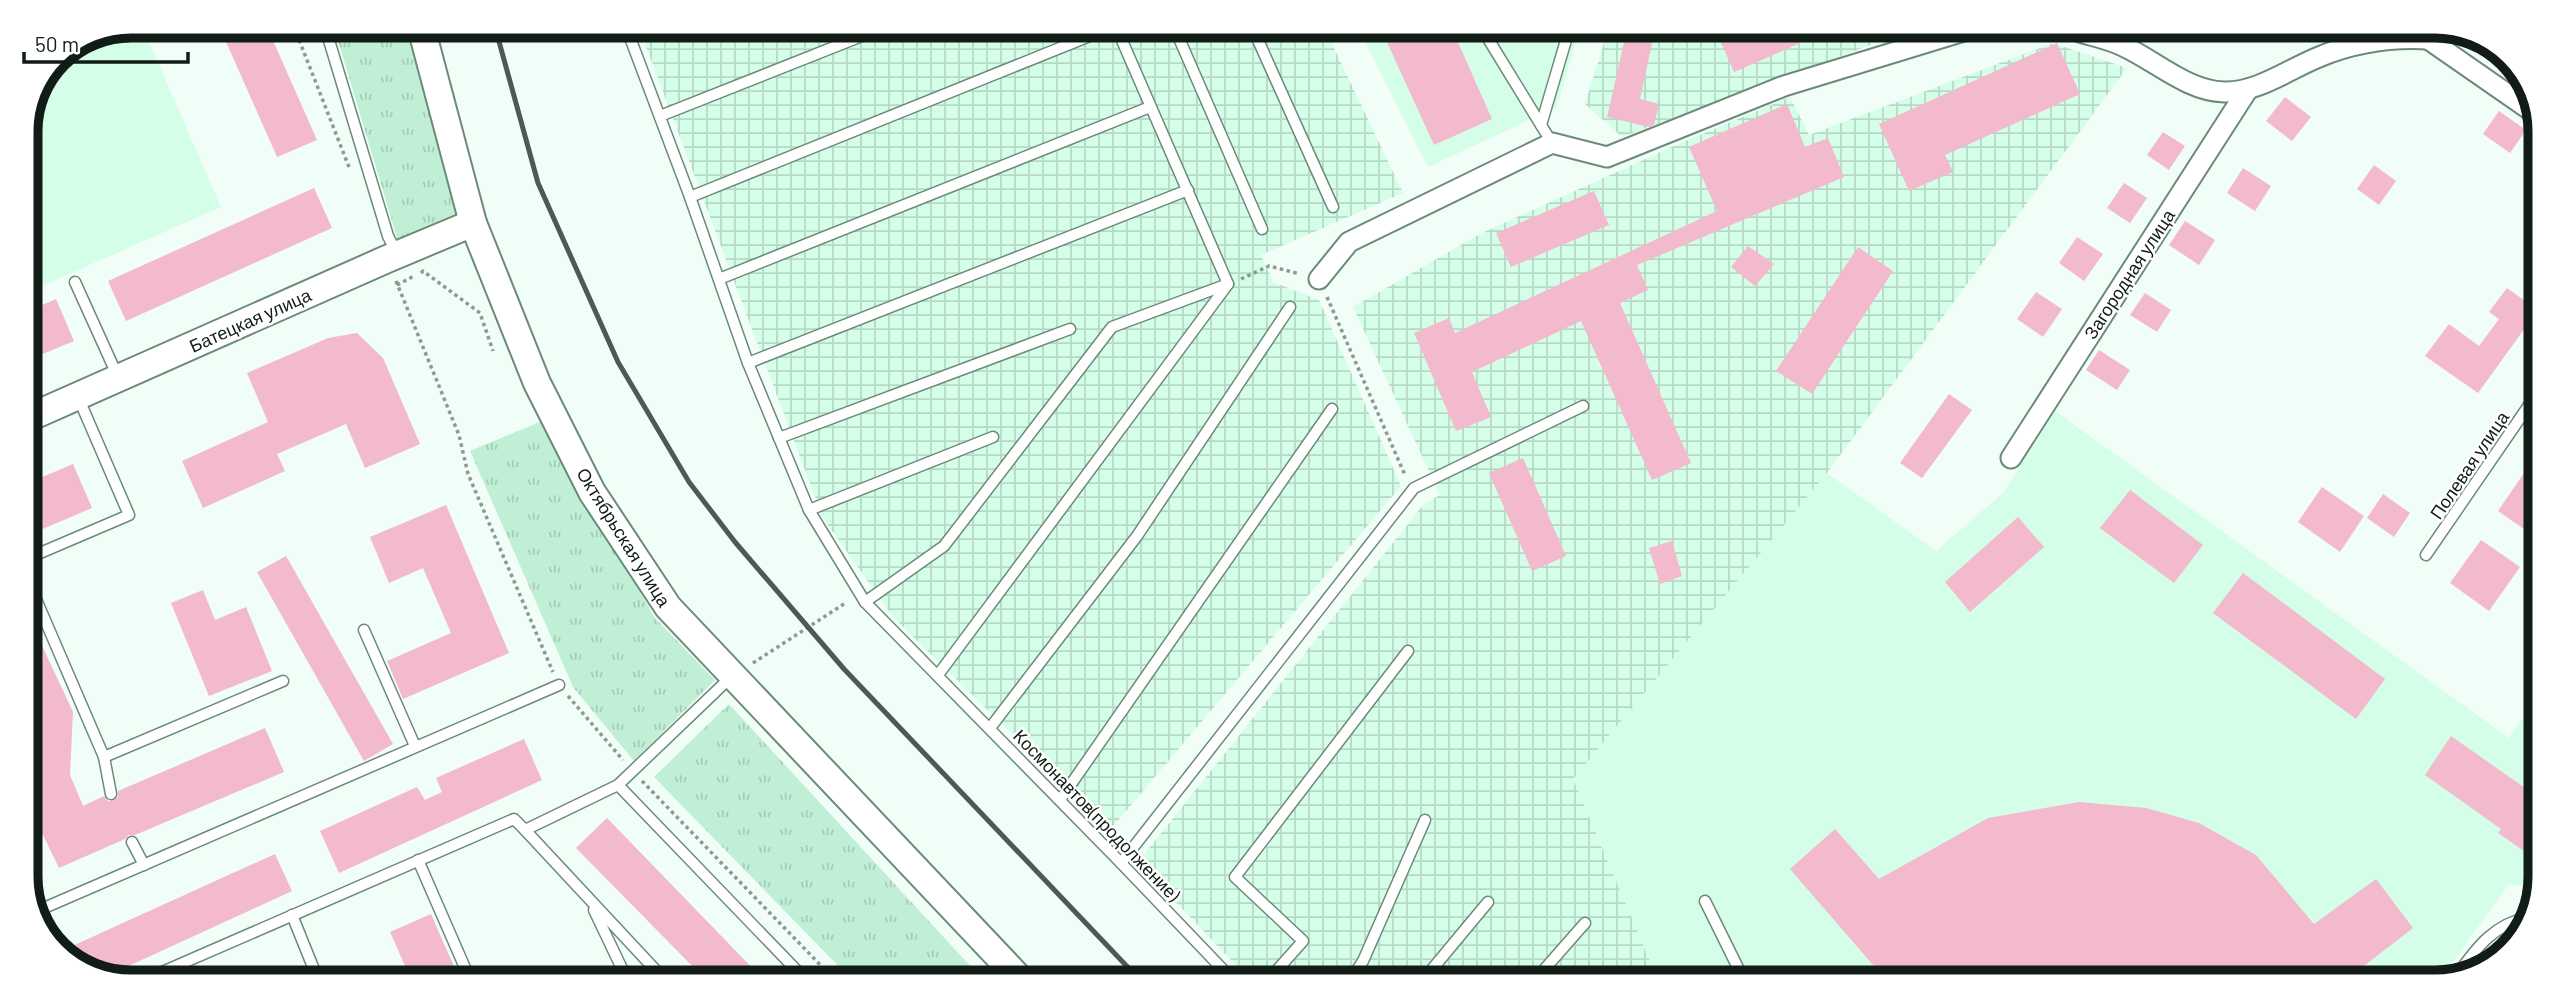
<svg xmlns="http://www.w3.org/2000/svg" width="2566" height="1008" viewBox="0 0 2566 1008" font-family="Barlow,sans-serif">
  <defs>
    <pattern id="industrial-grid" width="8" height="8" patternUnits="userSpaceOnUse" patternTransform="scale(1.75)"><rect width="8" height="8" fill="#d5fee8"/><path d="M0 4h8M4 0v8" fill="none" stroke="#b6d9c6"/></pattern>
    <pattern id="park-tufts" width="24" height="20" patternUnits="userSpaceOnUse" patternTransform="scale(1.75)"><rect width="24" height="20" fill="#c0efd6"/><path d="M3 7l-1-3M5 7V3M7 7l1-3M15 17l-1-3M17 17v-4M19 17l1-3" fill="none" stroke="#a4ccb7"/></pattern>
  </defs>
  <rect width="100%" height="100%" fill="#f1fef7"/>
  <g fill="#d5fee8">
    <polygon points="132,26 142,26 221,207 26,293 26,125 57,57"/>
    <polygon points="1359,29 1579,30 1557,107 1428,167"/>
    <polygon points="2055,411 2509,738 2535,700 2534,887 2509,884 2440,980 2435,982 1658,980 1573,779 1827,473 1936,551 2003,493"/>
  </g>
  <g fill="url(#industrial-grid)">
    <polygon points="639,28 1325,29 1403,193 1261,255 1273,282 1319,300 1401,486 1110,830 894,618 823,518"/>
    <polygon points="1608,30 1864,30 1873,44 1622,137 1585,104"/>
    <polygon points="2053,43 2127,68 1827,473 1573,779 1658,980 1249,979 1138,862 1424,504 1440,495 1353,307 1482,233 1676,145 1790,97 1809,135"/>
  </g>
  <g fill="url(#park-tufts)">
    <polygon points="334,27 410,27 465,219 400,248"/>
    <polygon points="542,421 655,618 715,680 634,761 573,687 470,451"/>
    <polygon points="729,704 961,956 982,978 850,978 654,777"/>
  </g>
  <g fill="#f3b9cc">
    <polygon points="219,26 267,27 317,140 277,157"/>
    <polygon points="1381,29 1452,29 1492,119 1434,145"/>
    <polygon points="1627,30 1655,30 1640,99 1659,104 1654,125 1649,127 1607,117"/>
    <polygon points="1736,30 1830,30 1734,72 1719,38"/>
    <polygon points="2057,43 2080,94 1945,155 1953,172 1909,191 1879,124"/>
    <polygon points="2285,97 2311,117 2292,141 2266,121"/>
    <polygon points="1787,104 1805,147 1828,138 1844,177 1637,265 1648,290 1620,303 1691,463 1652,480 1581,321 1472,372 1491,417 1456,431 1414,333 1449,318 1455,333 1717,211 1689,147"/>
    <polygon points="2499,111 2526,130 2510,153 2483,134"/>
    <polygon points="2163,132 2185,146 2169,170 2147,155"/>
    <polygon points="2374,165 2396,181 2379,205 2357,189"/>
    <polygon points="2243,168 2271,186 2255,211 2227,193"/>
    <polygon points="2124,183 2147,198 2130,223 2107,208"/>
    <polygon points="314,188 332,228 126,321 108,281"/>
    <polygon points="1594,191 1609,225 1511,267 1496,233"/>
    <polygon points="2185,221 2215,240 2199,265 2169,245"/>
    <polygon points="2077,237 2103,254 2084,281 2059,263"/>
    <polygon points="1748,246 1774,264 1755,286 1731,267"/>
    <polygon points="1858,247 1893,271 1812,394 1776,371"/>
    <polygon points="2507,288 2538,310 2478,393 2425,356 2449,324 2479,346 2499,319 2489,312"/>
    <polygon points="2036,292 2062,309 2043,337 2017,319"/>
    <polygon points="2145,293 2171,310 2157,332 2130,315"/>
    <polygon points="56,299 74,341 26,361 26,312"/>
    <polygon points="357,333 383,358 420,444 365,468 346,424 277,454 285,471 203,508 182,461 268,422 247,373 328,338"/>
    <polygon points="2099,350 2130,370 2117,390 2086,370"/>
    <polygon points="1949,394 1972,410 1922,478 1900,463"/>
    <polygon points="2537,454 2537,538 2498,511"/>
    <polygon points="1523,458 1566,556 1532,571 1489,473"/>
    <polygon points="73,464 92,508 26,536 26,484"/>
    <polygon points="2322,487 2364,516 2340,552 2298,522"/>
    <polygon points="2130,490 2203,545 2174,583 2100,528"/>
    <polygon points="2383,494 2410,513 2394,537 2367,518"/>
    <polygon points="446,505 509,653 403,699 387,661 451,633 423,568 389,583 370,537"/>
    <polygon points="2018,517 2044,547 1970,612 1945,582"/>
    <polygon points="2481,540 2520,567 2489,611 2450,583"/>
    <polygon points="1672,541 1682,576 1660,584 1649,548"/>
    <polygon points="286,556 393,744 364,761 257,572"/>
    <polygon points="2243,573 2385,679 2356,719 2213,613"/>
    <polygon points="203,590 215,620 246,607 272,671 209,696 171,603"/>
    <polygon points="26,611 73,712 70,775 83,806 104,796 108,801 113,801 118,797 118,791 265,728 284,772 135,835 129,835 125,839 59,868 43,835 27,834"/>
    <polygon points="2451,736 2535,795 2534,858 2498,833 2501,829 2425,775"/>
    <polygon points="524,739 542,780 339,873 320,831 417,787 425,800 442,792 436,778"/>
    <polygon points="2079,802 2146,808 2199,823 2256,855 2314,924 2376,879 2413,928 2343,982 1886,980 1790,869 1835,829 1879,879 1988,818"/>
    <polygon points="607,818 762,978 703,977 576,848"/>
    <polygon points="275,854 292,891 107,976 97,976 75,960 70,947"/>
    <polygon points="431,914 444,944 459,977 410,977 390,932"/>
  </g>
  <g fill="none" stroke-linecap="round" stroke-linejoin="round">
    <defs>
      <g id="lane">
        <polyline points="325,27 388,236 397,254"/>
        <polyline points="626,27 690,197 748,363 809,510 865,602 1121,863 1232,979"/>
        <polyline points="1175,29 1262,229"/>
        <polyline points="1253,29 1333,207"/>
        <polyline points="628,31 637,27"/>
        <polyline points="1487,37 1552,143"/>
        <polyline points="660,116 882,28"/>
        <polyline points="1541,125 1569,30"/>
        <polyline points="690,197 1107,29"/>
        <polyline points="719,279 1150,107"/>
        <polyline points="75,282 118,377"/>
        <polyline points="748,363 1188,190"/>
        <polyline points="779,438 1070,329"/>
        <polyline points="809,510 993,437"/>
        <polyline points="2426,555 2538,392"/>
        <polyline points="26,559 129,515 78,397"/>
        <polyline points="26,576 104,757 283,681"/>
        <polyline points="865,602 944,546 1112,327 1228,284"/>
        <polyline points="364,630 415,746"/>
        <polyline points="938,675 1228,284 1117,29"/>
        <polyline points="990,728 1137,536 1290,307"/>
        <polyline points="104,757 111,794"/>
        <polyline points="618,785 804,978"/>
        <polyline points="1060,800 1332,409"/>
        <polyline points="525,830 662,977"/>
        <polyline points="132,842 144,865"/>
        <polyline points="418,860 469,977"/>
        <polyline points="1121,863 1414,488 1583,406"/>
        <polyline points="1705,901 1744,980"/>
        <polyline points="594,910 626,977"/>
        <polyline points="37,911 559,685"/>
        <polyline points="292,915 317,977"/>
        <path d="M 2457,975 C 2477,947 2494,924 2529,917"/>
        <polyline points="153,976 514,819 525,830 618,785 732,676"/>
        <polyline points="1269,979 1303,941 1235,877 1408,651"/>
        <polyline points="1351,979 1363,961 1425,820"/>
        <polyline points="1424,979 1488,902"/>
        <polyline points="1535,980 1585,923"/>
      </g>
      <g id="street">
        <path d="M 2077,31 C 2092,36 2109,39 2123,46 C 2156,61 2187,91 2224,92 C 2257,93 2289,69 2319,57 C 2355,42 2390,37 2428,39"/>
        <polyline points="2425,32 2428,39 2536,114"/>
        <polyline points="1319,279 1349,242 1552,143 1607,157 1784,86 1964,31"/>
        <polyline points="2011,458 2248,89"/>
      </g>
      <g id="secondary">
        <polyline points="421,27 473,223 537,383 592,492 668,607 1019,978"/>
        <polyline points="26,419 387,259 473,223"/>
      </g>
    </defs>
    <use href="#lane" stroke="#6c8a7a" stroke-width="13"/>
    <use href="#street" stroke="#6c8a7a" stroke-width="23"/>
    <use href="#secondary" stroke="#6c8a7a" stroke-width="30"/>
    <g stroke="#8d9993" stroke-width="3.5" stroke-dasharray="3.5 3.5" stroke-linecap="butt">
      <polyline points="294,27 349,167"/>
      <polyline points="421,273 423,271 480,313 493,351"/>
      <polyline points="1241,279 1269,266 1300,274"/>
      <polyline points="396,281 459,435 468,474 553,672"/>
      <polyline points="397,285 414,276"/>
      <polyline points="1327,297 1405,475"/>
      <polyline points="753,663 847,602"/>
      <polyline points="568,696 623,760"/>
      <polyline points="642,781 833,978"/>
    </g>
    <use href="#lane" stroke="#fff" stroke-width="10"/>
    <use href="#street" stroke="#fff" stroke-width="19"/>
    <use href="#secondary" stroke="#fff" stroke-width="26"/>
    <polyline stroke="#4e5954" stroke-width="5" points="495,27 538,183 618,362 689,482 735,542 844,669 1139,979"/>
  </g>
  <g text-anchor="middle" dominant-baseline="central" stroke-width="5" stroke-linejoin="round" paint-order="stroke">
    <g font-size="18" fill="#111c17" stroke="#fff">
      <text transform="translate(2129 274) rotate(-57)">Загородная улица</text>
      <text transform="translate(250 320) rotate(-24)">Батецкая улица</text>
      <text transform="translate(2469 465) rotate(-56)">Полевая улица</text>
      <text transform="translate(624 537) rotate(58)">Октябрьская улица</text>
      <text transform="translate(1097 815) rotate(46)">Космонавтов(продолжение)</text>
    </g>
  </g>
  <path d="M0 0H2566V1008H0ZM131 38H2435A93 93 0 0 1 2528 131V877A93 93 0 0 1 2435 970H131A93 93 0 0 1 38 877V131A93 93 0 0 1 131 38Z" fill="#fff" fill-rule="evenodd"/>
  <path fill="none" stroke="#111c17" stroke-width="9" d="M131 38H2435A93 93 0 0 1 2528 131V877A93 93 0 0 1 2435 970H131A93 93 0 0 1 38 877V131A93 93 0 0 1 131 38Z"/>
  <path d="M24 52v10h164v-10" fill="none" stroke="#111c17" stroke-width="3.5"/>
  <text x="35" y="52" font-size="21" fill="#111c17" stroke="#ffffff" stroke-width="5" paint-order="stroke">50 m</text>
</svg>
